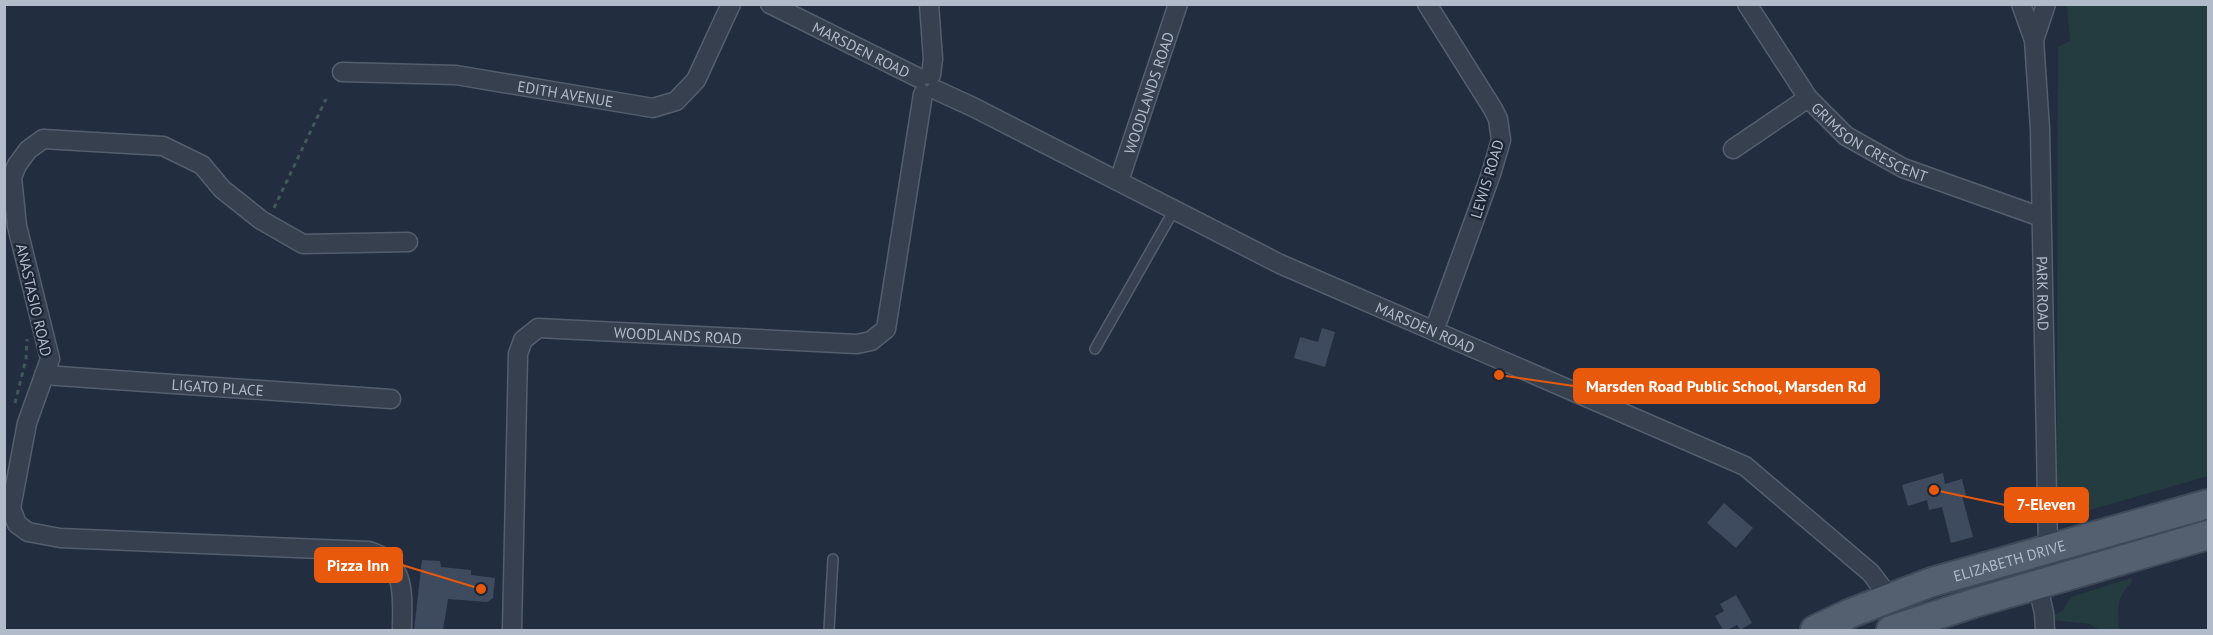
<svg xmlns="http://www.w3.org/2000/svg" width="2213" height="635" viewBox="0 0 2213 635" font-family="'PT Sans',sans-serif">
  <rect width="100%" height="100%" fill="#222e3f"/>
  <g fill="#243c40">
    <polygon points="2067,5 2208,5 2208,476 2065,517 2057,507 2058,47 2070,41"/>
    <path d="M 2131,578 L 2132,582 C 2115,599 2118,608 2119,630 L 2100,630 L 2090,624 L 2052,620 L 2053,616 L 2063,610 L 2071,597 Z"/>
  </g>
  <g fill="#3e4b5f">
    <polygon points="1322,328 1335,332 1325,367 1294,358 1300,337 1318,342"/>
    <polygon points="1943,473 1945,484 1962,479 1966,495 1962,496 1973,537 1951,543 1942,507 1929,510 1927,500 1908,506 1902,485"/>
    <polygon points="1724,503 1753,528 1736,548 1707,523"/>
    <polygon points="422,560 440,561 441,567 471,570 471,575 495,578 493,598 487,602 448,599 443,630 414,630"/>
    <polygon points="1736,595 1752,623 1740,630 1737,625 1727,630 1723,630 1715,616 1724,611 1720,604"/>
  </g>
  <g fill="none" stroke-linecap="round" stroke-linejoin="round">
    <defs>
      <g id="service">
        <polyline points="1095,349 1174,210"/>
        <polyline points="829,630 833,559"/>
      </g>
      <g id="minor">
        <path id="s1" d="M 770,4 L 919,78"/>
        <polyline points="929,4 933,59 931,75"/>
        <polyline points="1427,4 1493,109 1498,119 1501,140 1491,174 1434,331"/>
        <path id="s2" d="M 1747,4 L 1808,98 L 1846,136 L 1903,168 L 2041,217"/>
        <path id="s3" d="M 2021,4 L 2034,40 L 2040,129 L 2048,549"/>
        <polyline points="2034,40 2046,4"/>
        <path id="s4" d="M 342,72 L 456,75 L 653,108 L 676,101 L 696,80 L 731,4"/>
        <path id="s5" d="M 936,90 L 973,107 L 1280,264 L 1745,466 L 1871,573 L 1889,597"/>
        <polyline points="1733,149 1808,98"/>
        <path id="s6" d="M 1119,181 L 1178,4"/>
        <path id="s7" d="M 44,375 L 391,399"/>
        <polyline points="2038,586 2044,613 2045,630"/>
        <path d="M 402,630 C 402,598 408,563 369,551 L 60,538 L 28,532 L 17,524 L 11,508 L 27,423 L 50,359 L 17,226 L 12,177 L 17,165 L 28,150 L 43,139 L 163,146 L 202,165 L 222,189 L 261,220 L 303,244 L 408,242"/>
        <path id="s8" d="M 512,630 L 518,354 L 523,340 L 538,328 L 857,344 L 871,341 L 886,329 L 923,94"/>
      </g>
      <g id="primary">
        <path id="s9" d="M 1815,630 L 1851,613 L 1932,582 L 2208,504"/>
        <polyline points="1891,630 1974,603 2208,535"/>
      </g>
    </defs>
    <use href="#service" stroke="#545e6d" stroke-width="12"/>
    <use href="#minor" stroke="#545e6d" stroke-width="21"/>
    <use href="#primary" stroke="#3f4958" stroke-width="32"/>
    <g stroke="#3f585a" stroke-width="3" stroke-dasharray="4.5 4.5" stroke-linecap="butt">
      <polyline points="274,208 326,99"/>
      <polyline points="15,403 26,359 27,339"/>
    </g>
    <use href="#service" stroke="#36404f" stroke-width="9"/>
    <use href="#minor" stroke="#36404f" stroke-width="18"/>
    <use href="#primary" stroke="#545f6f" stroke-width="28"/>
  </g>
  <g text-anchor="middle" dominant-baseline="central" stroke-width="4.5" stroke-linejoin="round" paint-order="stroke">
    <g font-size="15" fill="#b2bbca" stroke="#1b2534">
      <text stroke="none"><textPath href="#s1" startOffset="102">MARSDEN ROAD</textPath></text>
      <text stroke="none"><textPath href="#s4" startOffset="225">EDITH AVENUE</textPath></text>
      <text stroke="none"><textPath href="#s6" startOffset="93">WOODLANDS ROAD</textPath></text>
      <text stroke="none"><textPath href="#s2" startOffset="189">GRIMSON CRESCENT</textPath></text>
      <text transform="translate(1487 179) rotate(-73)">LEWIS ROAD</text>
      <text stroke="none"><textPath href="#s3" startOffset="292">PARK ROAD</textPath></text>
      <text transform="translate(34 300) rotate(77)">ANASTASIO ROAD</text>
      <text stroke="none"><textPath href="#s5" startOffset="544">MARSDEN ROAD</textPath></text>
      <text stroke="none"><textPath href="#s8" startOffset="450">WOODLANDS ROAD</textPath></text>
      <text stroke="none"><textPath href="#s7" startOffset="174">LIGATO PLACE</textPath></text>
      <text stroke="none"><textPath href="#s9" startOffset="207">ELIZABETH DRIVE</textPath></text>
    </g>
  </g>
  <path fill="none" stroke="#e8590c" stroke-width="2" d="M1499 375L1574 386M1934 490L2005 505M481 589L402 565"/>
  <g fill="#e8590c" stroke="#1b2534" stroke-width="2">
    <circle cx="1499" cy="375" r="6"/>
    <circle cx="1934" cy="490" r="6"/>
    <circle cx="481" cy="589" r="6"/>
  </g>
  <g fill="#e8590c" stroke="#e8590c" stroke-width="2">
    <rect x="1574" y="369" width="305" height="34" rx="6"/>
    <rect x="2005" y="488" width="83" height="34" rx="6"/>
    <rect x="315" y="548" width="87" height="34" rx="6"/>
  </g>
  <g font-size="16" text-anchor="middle" font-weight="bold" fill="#fff">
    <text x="1726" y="392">Marsden Road Public School, Marsden Rd</text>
    <text x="2046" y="510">7-Eleven</text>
    <text x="358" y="571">Pizza Inn</text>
  </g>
  <rect width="2213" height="635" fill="none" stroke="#b2bbca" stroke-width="12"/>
</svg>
